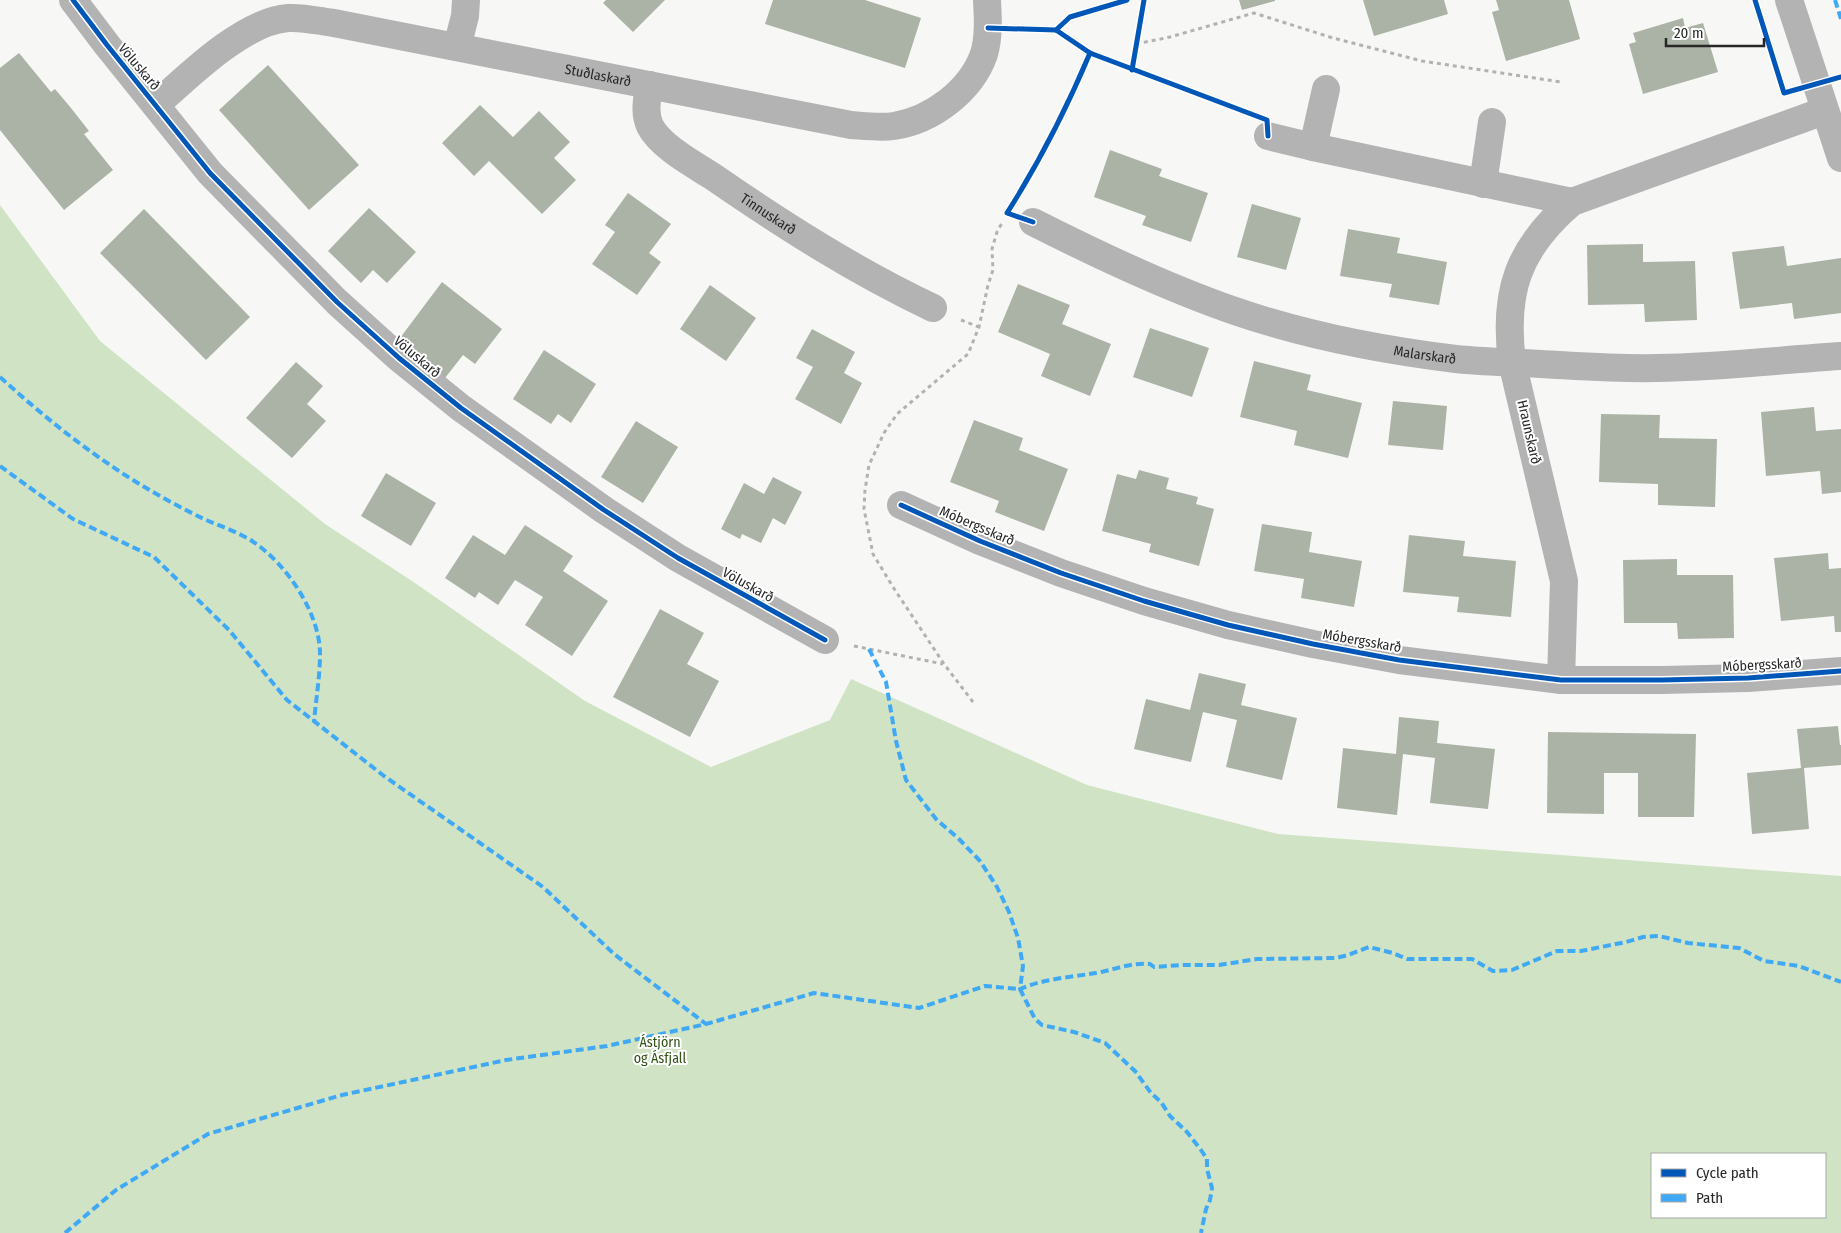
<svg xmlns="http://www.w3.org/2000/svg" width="1841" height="1233" viewBox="0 0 1841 1233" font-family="'Fira Sans Condensed',sans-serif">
  <rect width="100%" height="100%" fill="#f7f8f6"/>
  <path fill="#d0e3c4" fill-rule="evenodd" d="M 0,205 L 100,341 L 325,524 L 415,583 L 585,701 L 711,767 L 830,720 L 851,679 L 1087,785 L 1278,834 L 1841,876 L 1841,1233 L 0,1233 ZM 1825,1154 L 1825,1217 L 1652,1217 L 1652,1154 Z"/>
  <g fill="#abb2a6">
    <polygon points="606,0 665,0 633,32 603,3"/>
    <polygon points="773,0 865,0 921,18 905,68 765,24"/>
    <polygon points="1239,0 1275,0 1275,1 1242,10"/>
    <polygon points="1363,0 1444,0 1448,14 1374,36"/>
    <polygon points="1496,0 1569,0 1580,39 1506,61 1492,12 1499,10"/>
    <polygon points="1683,18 1685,28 1703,23 1718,72 1643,94 1629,44 1636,42 1633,33"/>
    <polygon points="19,53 51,92 55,89 71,108 89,131 84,134 113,170 64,210 0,130 0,68"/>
    <polygon points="268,65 359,165 309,210 219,110"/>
    <polygon points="480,105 513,137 539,111 570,142 554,158 576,180 542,214 489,161 474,176 442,143"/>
    <polygon points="1110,150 1162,169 1159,176 1208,193 1191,242 1142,225 1146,216 1094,197"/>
    <polygon points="628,193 671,224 649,253 661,262 637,295 592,264 615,232 605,225"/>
    <polygon points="1252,204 1301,218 1286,270 1237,257"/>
    <polygon points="369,208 416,252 387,283 373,270 361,283 328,251"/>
    <polygon points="144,209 250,317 206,360 100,253"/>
    <polygon points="1348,229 1400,238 1397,253 1447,262 1439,305 1389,297 1392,284 1340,276"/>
    <polygon points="1643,244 1643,262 1695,261 1697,320 1645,322 1644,304 1588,305 1587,245"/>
    <polygon points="1784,246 1787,266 1841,258 1841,313 1794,319 1792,303 1740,309 1732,252"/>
    <polygon points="442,282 502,329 475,364 463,355 445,378 397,342"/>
    <polygon points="1018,284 1070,305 1062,324 1111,344 1090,396 1041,376 1050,354 998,332"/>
    <polygon points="710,285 756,318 726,361 680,329"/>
    <polygon points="1150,328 1209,348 1192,397 1133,377"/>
    <polygon points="812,329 855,352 844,373 862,383 841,424 795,399 813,367 796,358"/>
    <polygon points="544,350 596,384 571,423 558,414 551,424 513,399"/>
    <polygon points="1254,361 1311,375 1307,390 1362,403 1348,458 1294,445 1297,431 1240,417"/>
    <polygon points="296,362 323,386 307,404 326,421 292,458 246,418"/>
    <polygon points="1393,401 1447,406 1443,450 1388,445"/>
    <polygon points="1814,407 1816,431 1841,429 1841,492 1822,494 1820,471 1766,476 1761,412"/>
    <polygon points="1601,414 1660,415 1659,438 1717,439 1715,507 1658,505 1658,484 1599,482"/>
    <polygon points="974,420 1023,438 1019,450 1068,469 1044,531 995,512 999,501 950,482"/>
    <polygon points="636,421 678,447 643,503 601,477"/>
    <polygon points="1139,470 1169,478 1166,489 1198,497 1196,504 1214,509 1199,566 1149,552 1151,544 1102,531 1117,474 1136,479"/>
    <polygon points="386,473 436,503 411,546 361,516"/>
    <polygon points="773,477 802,492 785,525 773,518 761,543 742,534 740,539 721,529 744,483 764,494"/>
    <polygon points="1262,524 1312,532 1309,552 1362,561 1354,607 1301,598 1304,579 1254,571"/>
    <polygon points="525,525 573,556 563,571 608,601 572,656 525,625 543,597 515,580 498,605 479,592 475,598 445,578 473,535 505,555"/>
    <polygon points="1409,535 1465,541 1463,556 1516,561 1511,617 1457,612 1459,597 1403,592"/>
    <polygon points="1828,553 1829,569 1841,568 1841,632 1835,632 1834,616 1781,621 1774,558"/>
    <polygon points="1677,559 1677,575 1733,575 1734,638 1678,639 1677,623 1624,623 1623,560"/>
    <polygon points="660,609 704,633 687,664 719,681 690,737 613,697"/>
    <polygon points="1199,673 1246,684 1241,705 1297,718 1282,780 1226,767 1237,720 1203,712 1191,762 1134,749 1146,699 1190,710"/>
    <polygon points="1399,717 1439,721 1437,743 1495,749 1488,809 1430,803 1435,758 1403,754 1397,815 1337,808 1343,748 1396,754"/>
    <polygon points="1838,726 1840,745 1841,745 1841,765 1804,768 1809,829 1752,834 1747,773 1801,768 1797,729"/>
    <polygon points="1548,732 1696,734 1694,817 1638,817 1638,773 1604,773 1604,814 1547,813"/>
  </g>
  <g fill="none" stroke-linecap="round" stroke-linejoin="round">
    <g stroke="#b2b2b2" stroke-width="3" stroke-dasharray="4 4" stroke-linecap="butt">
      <polyline points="1136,44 1170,37 1254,13 1333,38 1422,61 1561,82"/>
      <polyline points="961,320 979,327"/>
      <polyline points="854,646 943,664"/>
      <polyline points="973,702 944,664 893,587 873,554 864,509 865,490 869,465 884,433 897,414 968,354 979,327 988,285 993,270 992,249 997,232 1002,223"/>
    </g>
    <g stroke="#b3b3b4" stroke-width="28">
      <polyline points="73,0 107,45 210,173 337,302 399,358 461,408 604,510 678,558 825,640"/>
      <polyline points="1789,0 1841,158"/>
      <polyline points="457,47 465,16 466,0"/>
      <path id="s1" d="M 649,85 C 647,100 644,113 650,126 C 660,146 693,164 712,176 C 783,225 855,271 933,308"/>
      <path id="s2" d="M 156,105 C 188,76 244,21 288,18 C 303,17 319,21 334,23 L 851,125 C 865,126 880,128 894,126 C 932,120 971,91 984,54 C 989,37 988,18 987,0"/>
      <polyline points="1268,136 1313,147 1572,202"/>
      <polyline points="1313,147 1326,89"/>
      <polyline points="1483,184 1492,122"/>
      <path id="s3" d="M 1033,222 C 1098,255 1163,286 1232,310 C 1304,335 1381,350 1456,359 C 1484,362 1512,362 1540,364 C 1579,366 1618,369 1657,368 C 1719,367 1780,360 1841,356"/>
      <polyline points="901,505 980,541 1061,573 1144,601 1228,625 1313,644 1399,660 1561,680 1662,680 1748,678 1841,671"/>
      <path d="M 1561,680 L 1564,581 L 1512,362 C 1503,292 1518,248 1572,202 L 1824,111"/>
    </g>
    <g stroke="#3fa9f5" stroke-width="4" stroke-dasharray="8 4" stroke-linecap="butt">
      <polyline points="1835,0 1841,19"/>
      <path d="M 0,377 C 44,417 90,454 141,485 C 161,497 183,509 204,519 C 220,526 238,532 252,541 C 286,563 320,613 320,654 C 320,676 316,699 314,722"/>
      <polyline points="0,466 73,519 154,557 229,630 287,700 384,776 543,887 614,954 706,1024"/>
      <path d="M 869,649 L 886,682 L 896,741 L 906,780 L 936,819 L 959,839 L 980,861 L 997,887 L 1009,912 L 1018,938 L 1023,966 L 1020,989 C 1043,979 1071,977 1096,973 C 1114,970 1131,962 1150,964 L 1154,967 L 1183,965 L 1219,965 L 1257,959 L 1336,958 L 1348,955 L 1369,947 L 1393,953 L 1407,959 L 1472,959 L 1493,971 L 1512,970 L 1557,951 L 1581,951 L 1626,942 L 1643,937 L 1659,936 L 1688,943 L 1739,948 L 1764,961 L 1799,966 L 1841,982"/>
      <polyline points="65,1233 116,1190 208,1134 342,1095 506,1060 607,1046 706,1024 814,993 919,1008 985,986 1020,989 1035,1019 1042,1025 1074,1032 1105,1043 1135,1071 1151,1093 1161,1102 1170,1116 1187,1132 1201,1150 1207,1159 1207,1169 1212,1188 1210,1200 1206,1209 1201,1233"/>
    </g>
    <defs>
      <g id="cycleway">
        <polyline points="73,0 107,45 210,173 337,302 399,358 461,408 604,510 678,558 825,640"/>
        <polyline points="1755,0 1784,93 1841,77"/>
        <polyline points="988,28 1056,30 1090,53 1267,120 1268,136"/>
        <polyline points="1056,30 1070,17 1127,0"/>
        <polyline points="1132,70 1144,0"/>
        <path d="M 1033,222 L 1007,213 C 1040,161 1066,110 1090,53"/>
        <polyline points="901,505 980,541 1061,573 1144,601 1228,625 1313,644 1399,660 1561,680 1662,680 1748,678 1841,671"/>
      </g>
    </defs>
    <use href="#cycleway" stroke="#fff" stroke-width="8"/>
    <use href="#cycleway" stroke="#0057b8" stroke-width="5"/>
  </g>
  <g text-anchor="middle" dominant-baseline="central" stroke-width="4" stroke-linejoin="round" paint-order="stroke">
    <g font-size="14" fill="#262726" stroke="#fff">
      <text transform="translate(139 67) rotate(50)">Völuskarð</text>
      <text stroke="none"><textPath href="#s2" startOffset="476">Stuðlaskarð</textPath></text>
      <text stroke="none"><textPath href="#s1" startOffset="190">Tinnuskarð</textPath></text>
      <text stroke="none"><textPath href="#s3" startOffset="416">Malarskarð</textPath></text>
      <text transform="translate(417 357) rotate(40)">Völuskarð</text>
      <text transform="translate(1529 432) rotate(77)">Hraunskarð</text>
      <text transform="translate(977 526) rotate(23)">Móbergsskarð</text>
      <text transform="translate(748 585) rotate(29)">Völuskarð</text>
      <text transform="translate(1362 641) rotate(10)">Móbergsskarð</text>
      <text transform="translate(1762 665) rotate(-3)">Móbergsskarð</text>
    </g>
    <g font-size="14" fill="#305214" stroke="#fff">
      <text x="660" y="1042">Ástjörn<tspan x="660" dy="16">og Ásfjall</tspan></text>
    </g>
  </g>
  <rect x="1651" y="1153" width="175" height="65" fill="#ffffff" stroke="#a8a9a8"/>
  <rect x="1661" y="1169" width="25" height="8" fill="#0057b8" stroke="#a8a9a8"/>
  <text x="1696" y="1178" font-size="15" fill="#262726">Cycle path</text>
  <rect x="1661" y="1194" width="25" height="8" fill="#3fa9f5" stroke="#a8a9a8"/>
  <text x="1696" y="1203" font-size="15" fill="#262726">Path</text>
  <path d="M1666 38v8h98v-8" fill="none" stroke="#262726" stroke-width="2.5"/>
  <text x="1674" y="38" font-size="15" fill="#262726" stroke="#ffffff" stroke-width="4" paint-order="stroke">20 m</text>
</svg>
